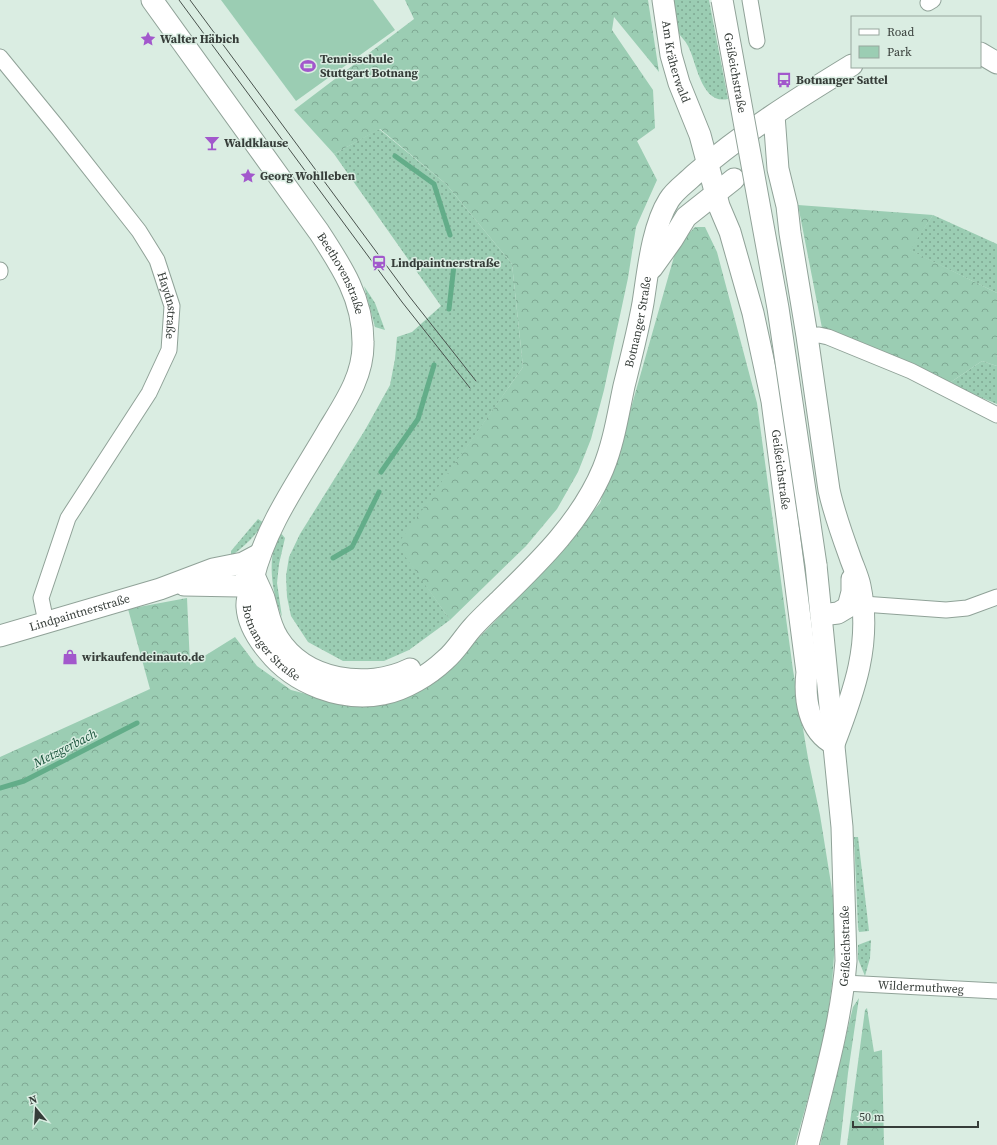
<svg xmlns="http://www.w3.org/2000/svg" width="997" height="1145" viewBox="0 0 997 1145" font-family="'Source Serif 4',serif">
  <defs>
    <pattern id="green-dots" width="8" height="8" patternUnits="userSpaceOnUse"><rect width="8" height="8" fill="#9bcdb3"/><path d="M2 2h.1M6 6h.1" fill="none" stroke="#7fa893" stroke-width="1.8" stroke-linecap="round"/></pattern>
    <pattern id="forest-crowns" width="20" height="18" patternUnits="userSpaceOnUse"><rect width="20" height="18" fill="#9bcdb3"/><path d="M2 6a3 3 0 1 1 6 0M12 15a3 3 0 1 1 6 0" fill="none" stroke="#7fa893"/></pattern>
  </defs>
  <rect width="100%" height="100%" fill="#daede2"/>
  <g fill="url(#green-dots)">
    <path d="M 673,0 L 709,0 L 728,99 C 701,105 697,63 688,46 C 685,40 680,36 677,31 C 674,22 675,9 673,0 Z"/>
    <polygon points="379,129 446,184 512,264 523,367 398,545 450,620 409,650 384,661 343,661 308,642 291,616 287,597 286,576 289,557 300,534 365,430 390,385 395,359 397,337 412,332 441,306 334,154"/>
    <polygon points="933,215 997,244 997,293 909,250"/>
    <polygon points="364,286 375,303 385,330 375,327"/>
    <polygon points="982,361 997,366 997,404 948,384"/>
    <path d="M 258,519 L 264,523 C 255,536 244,547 231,556 L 231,551 Z"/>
    <path d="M 279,531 L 285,538 L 279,564 L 277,583 L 282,617 C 271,590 267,559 279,531 Z"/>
    <polygon points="854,837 858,837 869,931 859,932 858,927"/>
    <polygon points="871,940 870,958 865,976 858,959 858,945"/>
  </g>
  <g fill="url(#forest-crowns)">
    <polygon points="405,0 648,0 659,72 614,17 612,30 653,90 655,128 637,141 657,180 636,227 628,278 604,390 591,439 578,472 557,509 526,546 450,620 397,545 523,367 512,264 446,184 380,129 334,154 294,110 414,19"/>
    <polygon points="798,205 933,215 910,250 997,293 997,366 982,361 948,384 925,370 822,328"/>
    <polygon points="695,227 705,227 717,252 757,403 793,670 808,758 820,815 833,896 835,941 832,984 827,1021 820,1055 795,1145 0,1145 0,757 150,689 128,609 187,598 190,665 235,637 257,666 291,690 337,702 466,651 542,573 600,503 631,408 677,246"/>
    <polygon points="859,998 848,1073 840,1145 820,1145 853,1007"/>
    <polygon points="867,1008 874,1052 882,1050 884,1145 847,1145 865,1010"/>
  </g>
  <polygon fill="#9bcdb3" points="221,0 373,0 395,30 296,101"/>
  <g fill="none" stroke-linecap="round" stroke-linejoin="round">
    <g stroke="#63ad89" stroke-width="5">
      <polyline points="395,156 434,184 450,235"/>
      <polyline points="449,309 454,265"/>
      <polyline points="381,472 418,419 434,365"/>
      <polyline points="333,558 352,547 379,492"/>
      <polyline points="0,788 24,781 137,723"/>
    </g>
    <defs>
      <g id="street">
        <polyline points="750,0 757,41"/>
        <polyline points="928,3 933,0"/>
        <path id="s1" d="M 0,57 L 58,128 L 139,231 L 157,260 L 172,306 L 169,350 L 149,393 L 68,518 L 41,598 L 46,622"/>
        <polyline points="0,270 0,272"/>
        <polyline points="807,336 819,335 828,337 911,371 997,415"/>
        <polyline points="863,604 946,610 967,608 997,597"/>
        <path id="s2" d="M 844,983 L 997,991"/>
      </g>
      <g id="secondary">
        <path id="s3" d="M 152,0 L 319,232 C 342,267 363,299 363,342 C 364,374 346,401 330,427 C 302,476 266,524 253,579 C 251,588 246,597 247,607 C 248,623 258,639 268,651 C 294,684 342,702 383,694 C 405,690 429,675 445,660 C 456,651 463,638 473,627 C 481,618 490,610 498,602 C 538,563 581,522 603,469 C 614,442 618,414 624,386 C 631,358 638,331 643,303 C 648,271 652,227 669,200 C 675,190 686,183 694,175 C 742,133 798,98 852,65"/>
        <path id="s4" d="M 663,0 L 671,55 L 679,83 L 700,135 L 719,206 L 730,232 L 753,313 L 772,401 L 807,672 C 804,698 808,731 834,744 C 854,692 872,643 860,586 C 858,576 853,566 850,557 C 842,535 834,513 829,490 L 807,336 L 790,233 L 787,206 L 778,169 L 774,115"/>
        <polyline points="980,53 997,63"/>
        <polyline points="652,268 672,240 686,217 734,179"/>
        <path d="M 254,575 C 257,583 261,590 264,598 C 268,611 270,626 278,638 C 305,681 367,690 410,669"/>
        <polyline points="184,585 239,586 254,575"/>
        <polyline points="821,615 838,613 848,607 852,592 852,579"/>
        <path id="s5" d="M 0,636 L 160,589 L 213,569 L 243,563 L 260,554"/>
        <path id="s6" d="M 808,1145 C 823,1084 841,1024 846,961 L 842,827 L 816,565"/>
      </g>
    </defs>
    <use href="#street" stroke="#90a298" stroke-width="17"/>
    <use href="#secondary" stroke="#90a298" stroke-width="23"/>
    <use href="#street" stroke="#fff" stroke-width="15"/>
    <use href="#secondary" stroke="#fff" stroke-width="21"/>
    <g stroke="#49524d" stroke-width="1">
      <polyline points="179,0 402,302 470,388"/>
      <polyline points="190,0 409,296 476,381"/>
    </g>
    <defs>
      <g id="secondary-bridge">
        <path id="s7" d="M 722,0 L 778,308 L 816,565"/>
      </g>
    </defs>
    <use href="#secondary-bridge" stroke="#90a298" stroke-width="23" stroke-linecap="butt"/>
    <use href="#secondary-bridge" stroke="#fff" stroke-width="21"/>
  </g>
  <defs>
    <symbol id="sight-bare" viewBox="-9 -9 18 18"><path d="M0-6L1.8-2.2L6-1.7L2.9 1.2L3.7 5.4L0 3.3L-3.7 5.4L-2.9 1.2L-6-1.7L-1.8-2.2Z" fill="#a258cc" stroke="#daede2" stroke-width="2.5" paint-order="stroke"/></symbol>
    <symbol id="stadium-bare" viewBox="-9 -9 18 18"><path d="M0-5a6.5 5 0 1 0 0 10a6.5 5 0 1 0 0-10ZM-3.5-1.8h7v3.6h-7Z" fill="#a258cc" stroke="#daede2" stroke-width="2.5" paint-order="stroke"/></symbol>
    <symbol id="bus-bare" viewBox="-9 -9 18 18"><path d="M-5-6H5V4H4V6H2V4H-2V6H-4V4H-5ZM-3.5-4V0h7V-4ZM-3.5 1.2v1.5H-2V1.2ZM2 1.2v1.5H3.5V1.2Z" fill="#a258cc" stroke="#daede2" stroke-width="2.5" paint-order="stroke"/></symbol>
    <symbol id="bar-bare" viewBox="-9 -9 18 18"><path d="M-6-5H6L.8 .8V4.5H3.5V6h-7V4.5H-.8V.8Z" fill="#a258cc" stroke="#daede2" stroke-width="2.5" paint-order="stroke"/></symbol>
    <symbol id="station-bare" viewBox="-9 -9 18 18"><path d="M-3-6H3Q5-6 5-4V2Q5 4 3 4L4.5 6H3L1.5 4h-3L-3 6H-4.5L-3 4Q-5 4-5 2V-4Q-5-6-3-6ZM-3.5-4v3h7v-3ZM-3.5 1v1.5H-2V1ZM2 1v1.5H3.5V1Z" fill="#a258cc" stroke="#daede2" stroke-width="2.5" paint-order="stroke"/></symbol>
    <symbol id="shop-bare" viewBox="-9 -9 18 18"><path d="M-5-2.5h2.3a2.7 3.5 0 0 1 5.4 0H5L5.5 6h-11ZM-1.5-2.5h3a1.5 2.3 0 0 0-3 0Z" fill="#a258cc" stroke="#daede2" stroke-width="2.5" paint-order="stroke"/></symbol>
  </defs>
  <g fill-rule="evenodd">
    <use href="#sight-bare" x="137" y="28" width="22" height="22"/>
    <use href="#stadium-bare" x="297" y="55" width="22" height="22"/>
    <use href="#bus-bare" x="773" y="69" width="22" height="22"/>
    <use href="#bar-bare" x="201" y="132" width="22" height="22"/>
    <use href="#sight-bare" x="237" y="165" width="22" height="22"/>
    <use href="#station-bare" x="368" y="252" width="22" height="22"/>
    <use href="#shop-bare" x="59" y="646" width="22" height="22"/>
  </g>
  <g text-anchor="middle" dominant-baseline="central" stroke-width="3" stroke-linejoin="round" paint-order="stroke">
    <g font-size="12" font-weight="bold" fill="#363d39" stroke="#daede2" text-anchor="start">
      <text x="160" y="39">Walter Häbich</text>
      <text x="320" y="59">Tennisschule<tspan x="320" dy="14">Stuttgart Botnang</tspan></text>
      <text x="796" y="80">Botnanger Sattel</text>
      <text x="224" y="143">Waldklause</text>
      <text x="260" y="176">Georg Wohlleben</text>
      <text x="391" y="263">Lindpaintnerstraße</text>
      <text x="82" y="657">wirkaufendeinauto.de</text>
    </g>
    <g font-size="12" fill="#363d39" stroke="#daede2">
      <text stroke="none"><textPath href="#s4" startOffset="63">Am Kräherwald</textPath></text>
      <text stroke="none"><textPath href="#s7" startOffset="74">Geißeichstraße</textPath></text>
      <text stroke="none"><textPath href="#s3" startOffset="333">Beethovenstraße</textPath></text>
      <text stroke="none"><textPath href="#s1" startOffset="304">Haydnstraße</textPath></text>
      <text stroke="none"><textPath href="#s3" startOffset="1349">Botnanger Straße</textPath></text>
      <text stroke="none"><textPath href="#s4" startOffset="486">Geißeichstraße</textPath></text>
      <text stroke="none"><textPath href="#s5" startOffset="83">Lindpaintnerstraße</textPath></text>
      <text stroke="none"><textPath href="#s3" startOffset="743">Botnanger Straße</textPath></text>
      <text stroke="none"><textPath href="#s6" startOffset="203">Geißeichstraße</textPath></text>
      <text stroke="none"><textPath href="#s2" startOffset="77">Wildermuthweg</textPath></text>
    </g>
    <g font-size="13" font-style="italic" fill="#165038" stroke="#daede2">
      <text transform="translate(65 748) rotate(-27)">Metzgerbach</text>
    </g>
  </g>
  <rect x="851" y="16" width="130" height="52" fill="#daede2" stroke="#98a79e"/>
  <rect x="859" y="29" width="20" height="6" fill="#ffffff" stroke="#98a79e"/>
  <text x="887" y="36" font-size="12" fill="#363d39">Road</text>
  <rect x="859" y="46" width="20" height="12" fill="#9bcdb3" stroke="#98a79e"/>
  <text x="887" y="56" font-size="12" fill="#363d39">Park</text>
  <g transform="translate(36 1109) rotate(342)" stroke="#daede2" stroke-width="3" paint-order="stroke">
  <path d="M0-3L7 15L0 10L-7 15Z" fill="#363d39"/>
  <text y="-6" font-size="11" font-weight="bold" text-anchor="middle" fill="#363d39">N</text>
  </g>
  <path d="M853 1121v6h125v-6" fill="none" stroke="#363d39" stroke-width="2"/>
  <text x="859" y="1121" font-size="12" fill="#363d39" stroke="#daede2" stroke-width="3" paint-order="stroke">50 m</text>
</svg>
